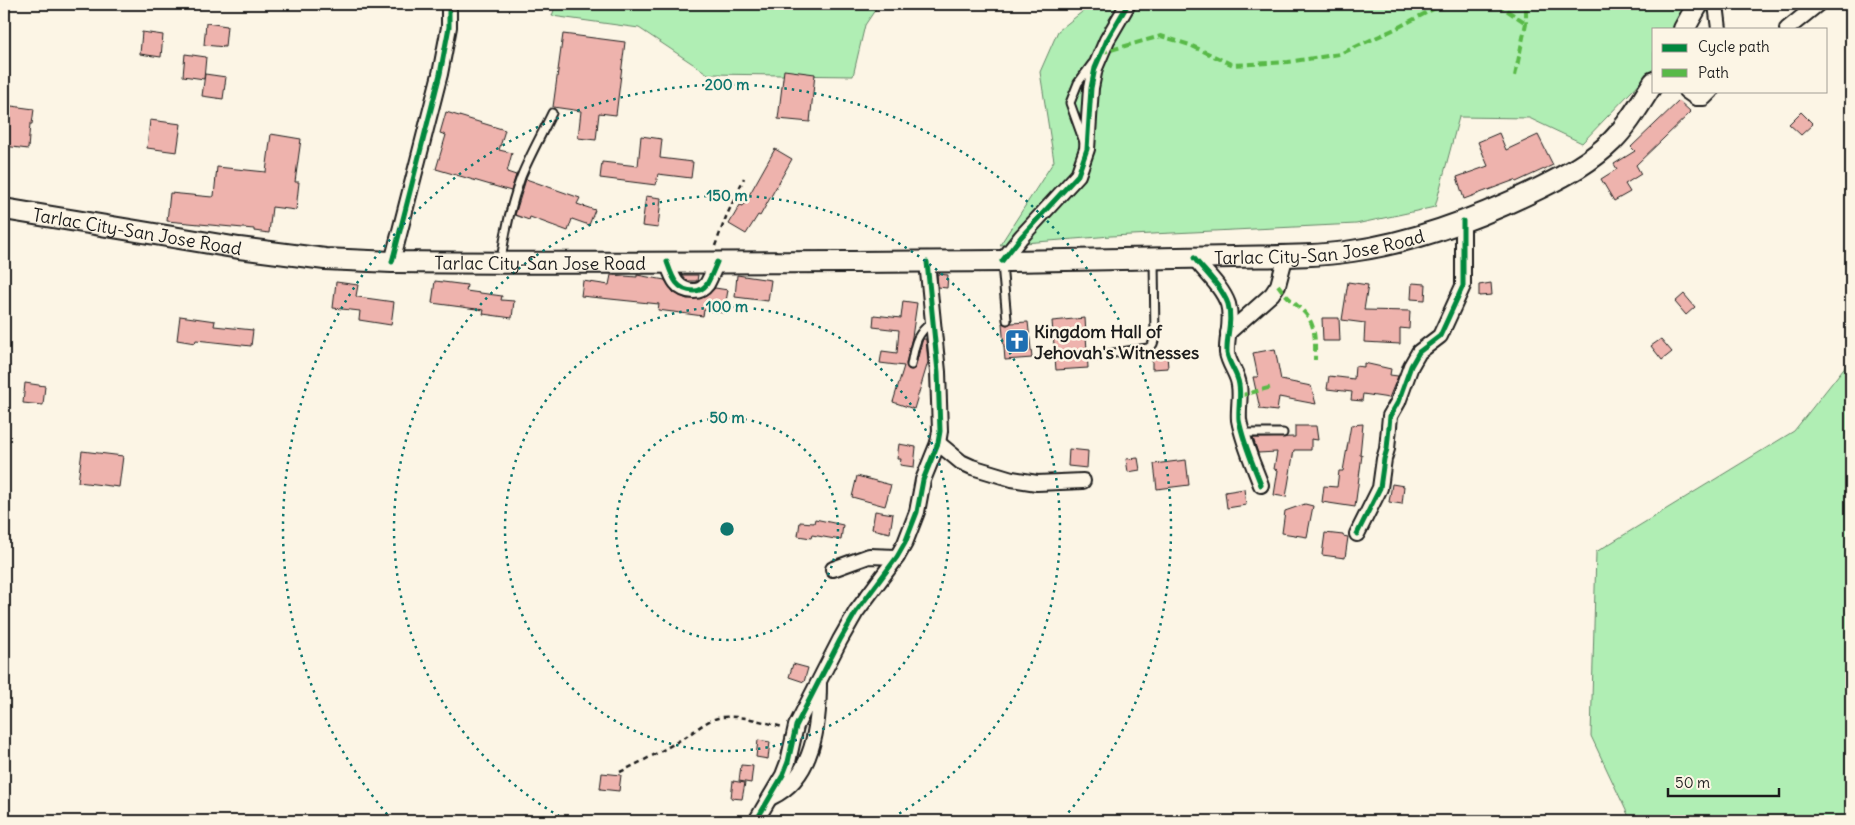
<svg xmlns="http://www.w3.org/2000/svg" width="1855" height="825" viewBox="0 0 1855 825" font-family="Delius,sans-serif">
  <rect width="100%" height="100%" fill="#fcf5e5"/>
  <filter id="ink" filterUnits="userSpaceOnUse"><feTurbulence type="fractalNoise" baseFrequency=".02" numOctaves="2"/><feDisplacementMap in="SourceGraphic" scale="10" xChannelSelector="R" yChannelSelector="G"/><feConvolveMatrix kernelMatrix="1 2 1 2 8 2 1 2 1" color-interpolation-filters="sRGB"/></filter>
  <g filter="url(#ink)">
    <g fill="#b0eeb4" stroke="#668568">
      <polygon points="556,4 879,4 865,25 853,76 708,74 639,28 552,16"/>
      <polygon points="1092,4 1715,4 1691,29 1654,29 1654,68 1582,143 1529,118 1459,117 1435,207 1356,224 1111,236 1000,245 1054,161 1040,72 1058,31"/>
      <polygon points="1851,359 1851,821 1631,821 1591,736 1596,552 1794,431"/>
    </g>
    <g fill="#eeb3ad" stroke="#1c1c1c">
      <polygon points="206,23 227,26 225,47 204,45"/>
      <polygon points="142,32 163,35 161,57 140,54"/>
      <polygon points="563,34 625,42 616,115 599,113 596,140 578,138 581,111 553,107"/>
      <polygon points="185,54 206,57 204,79 183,76"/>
      <polygon points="784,70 815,74 810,122 778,119"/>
      <polygon points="205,74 226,77 223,99 202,96"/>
      <polygon points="1679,101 1691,112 1636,165 1641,174 1625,184 1630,192 1614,201 1601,179 1617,169 1614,164 1635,151 1631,147"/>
      <polygon points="4,105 34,109 32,124 30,124 28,149 4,146"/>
      <polygon points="446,112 505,130 499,150 512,153 507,172 516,175 511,191 436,169 446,135 440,133"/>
      <polygon points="1801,112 1813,124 1801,135 1789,124"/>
      <polygon points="150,120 181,124 177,152 147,148"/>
      <polygon points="1499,133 1506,150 1538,135 1553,165 1516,182 1515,180 1464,199 1457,177 1488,166 1478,142"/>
      <polygon points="271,134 301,139 295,182 299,182 296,210 272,207 269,233 254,231 254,229 167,221 170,193 212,197 214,196 217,167 266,172"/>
      <polygon points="641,136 662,139 660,158 693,162 691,178 658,174 656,185 600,178 602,162 638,166"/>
      <polygon points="775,149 792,159 760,216 758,215 746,234 729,224 740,205 743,206"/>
      <polygon points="526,179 580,198 577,204 595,210 589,225 572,219 568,231 530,217 529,220 515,215"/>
      <polygon points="646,196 661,198 658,228 642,226"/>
      <polygon points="937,274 948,275 947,288 938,287"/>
      <polygon points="611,275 637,277 637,275 665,280 674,293 687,299 702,298 715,288 728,290 724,313 704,310 703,316 658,310 659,304 581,296 583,281 609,285"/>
      <polygon points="682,275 698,275 697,281 687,281"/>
      <polygon points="737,275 771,280 768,301 735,297"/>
      <polygon points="435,281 467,285 466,291 502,296 501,300 514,301 512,318 483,314 484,310 432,303"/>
      <polygon points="336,282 358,285 356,296 358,297 394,302 391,325 359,320 360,311 333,308"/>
      <polygon points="1348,282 1368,285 1364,310 1410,311 1409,329 1400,328 1400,344 1364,342 1365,323 1342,320"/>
      <polygon points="1412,283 1426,284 1425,300 1411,299"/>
      <polygon points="1491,283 1492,295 1479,296 1479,285"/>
      <polygon points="1684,294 1695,307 1686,315 1675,302"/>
      <polygon points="903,301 917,303 912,337 906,364 908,369 912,370 915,368 922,342 923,339 926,339 928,362 914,409 893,402 904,366 880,363 882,351 897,353 899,330 873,327 874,315 901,318"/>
      <polygon points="180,316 215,321 214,326 253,330 251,346 196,340 195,343 177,340"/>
      <polygon points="1085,318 1088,368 1056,370 1052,321"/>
      <polygon points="1322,318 1339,318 1340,341 1323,341"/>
      <polygon points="1028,322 1032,358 1005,360 1002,323 1007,325 1011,323"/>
      <polygon points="1661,339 1672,352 1662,360 1651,346"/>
      <polygon points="1275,349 1281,380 1311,386 1316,404 1279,397 1277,411 1260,409 1253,377 1258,377 1253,353"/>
      <polygon points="1167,355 1168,368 1152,369 1152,357"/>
      <polygon points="1364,363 1391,369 1390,375 1398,376 1389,398 1363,394 1362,401 1351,400 1352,392 1327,389 1329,376 1354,379 1355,366 1364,367"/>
      <polygon points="25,383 45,386 43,405 23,403"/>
      <polygon points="1363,424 1360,455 1362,455 1355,507 1322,502 1324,486 1337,487 1339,471 1343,471 1351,425"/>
      <polygon points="1295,426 1316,426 1318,440 1311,439 1311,450 1294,450 1286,497 1274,495 1278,470 1274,469 1277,452 1258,453 1253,438 1295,437"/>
      <polygon points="899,444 916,447 914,467 900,465 901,459 897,459"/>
      <polygon points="1069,449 1088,451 1087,468 1068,466"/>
      <polygon points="82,451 123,456 119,487 78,482"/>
      <polygon points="1138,458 1140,470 1128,472 1126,459"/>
      <polygon points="1186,460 1189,485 1157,489 1154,464"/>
      <polygon points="857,476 891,485 885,506 852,497"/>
      <polygon points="1392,484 1404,486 1402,504 1389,502"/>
      <polygon points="1244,489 1246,505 1227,508 1225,492"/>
      <polygon points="1305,504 1313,506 1307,537 1282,533 1285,511"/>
      <polygon points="875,511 893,514 890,533 872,529"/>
      <polygon points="815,519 843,525 841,540 812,535 811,538 798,536 800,522 814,523"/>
      <polygon points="1325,533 1343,535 1343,536 1348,537 1345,558 1322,555"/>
      <polygon points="793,664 808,668 804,682 789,677"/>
      <polygon points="758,740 770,742 768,759 756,757"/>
      <polygon points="741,765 753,766 751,783 739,781"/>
      <polygon points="602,773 621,775 619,791 600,789"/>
      <polygon points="733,781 745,783 742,799 731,798"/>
    </g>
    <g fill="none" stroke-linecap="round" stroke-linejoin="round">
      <defs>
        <g id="service">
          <polyline points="1084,142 1070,103 1078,83 1092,64"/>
          <path d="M 501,260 C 505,232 511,204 521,177 C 530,155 542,134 552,113"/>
          <polyline points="1002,264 1007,320"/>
          <polyline points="1094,356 1148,348 1153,344 1155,338 1154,260"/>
          <path d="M 911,365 C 915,344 915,335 933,321"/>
          <polyline points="1242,433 1283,433"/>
        </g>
        <g id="minor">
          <polyline points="1716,4 1719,29"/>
          <polyline points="1787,29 1818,4"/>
          <polyline points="1686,91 1696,98 1704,98 1711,91"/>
          <path d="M 1194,258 C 1205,272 1222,287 1228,304 C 1233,321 1226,337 1227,353 C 1229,365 1238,374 1239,385 C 1241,397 1238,408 1239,420 C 1243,442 1253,464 1261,485"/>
          <polyline points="1002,261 1021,237 1078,175 1087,149 1091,88 1095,68 1107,40 1128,4"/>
          <polyline points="392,262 440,74 449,27 449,4"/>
          <path d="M 667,262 C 672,276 676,291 694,291 C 699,291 704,288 707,284 C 711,277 714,269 717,262"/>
          <polyline points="1228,333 1272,294 1278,285 1286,255"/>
          <polyline points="938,443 961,462 972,467 1012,479 1037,483 1083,481"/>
          <polyline points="1357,534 1380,488 1384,459 1387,449 1390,416 1398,402 1411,366 1419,352 1440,336 1463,286 1463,221"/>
          <polyline points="833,569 869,556 897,557"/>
          <path d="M 772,797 C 814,777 819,724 819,683"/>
          <polyline points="756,821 783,775 788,762 796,726 840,640 856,612 897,557 905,543 917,512 923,480 938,443 940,431 938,372 927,262"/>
        </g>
        <g id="secondary">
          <polyline points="1684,29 1698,4"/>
          <path id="s1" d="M 4,209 L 239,248 L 325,259 L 392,262 C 598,264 803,262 1008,261 C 1083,260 1158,259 1233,257 C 1273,256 1313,257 1352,251 C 1416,242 1483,216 1540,188 C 1566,175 1591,162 1612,141 C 1629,124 1641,102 1654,82"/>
        </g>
      </defs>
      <use href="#service" stroke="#1c1c1c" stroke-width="11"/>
      <use href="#minor" stroke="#1c1c1c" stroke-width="18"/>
      <use href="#secondary" stroke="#1c1c1c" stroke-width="24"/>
      <g stroke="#1c1c1c" stroke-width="2.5" stroke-dasharray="5 4" stroke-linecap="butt">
        <polyline points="715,246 726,217 744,178"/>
        <path d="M 620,772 C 641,762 662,751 682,739 C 696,731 705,720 722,717 C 742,715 763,722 783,727"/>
      </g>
      <use href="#service" stroke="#fcf5e5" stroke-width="7"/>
      <use href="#minor" stroke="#fcf5e5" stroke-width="14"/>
      <use href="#secondary" stroke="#fcf5e5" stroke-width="20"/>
      <g stroke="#58b947" stroke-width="4" stroke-dasharray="8 4" stroke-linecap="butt">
        <polyline points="1497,4 1526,23"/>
        <polyline points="1100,53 1161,36 1190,45 1233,65 1288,62 1340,54 1395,29 1443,4"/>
        <polyline points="1515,76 1526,23 1526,4"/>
        <path d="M 1278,285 C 1288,299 1292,300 1303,311 C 1317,324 1315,343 1315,360"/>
        <polyline points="1239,396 1272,387"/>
      </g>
      <defs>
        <g id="cycleway">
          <path d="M 1194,258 C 1205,272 1222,287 1228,304 C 1233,321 1226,337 1227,353 C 1229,365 1238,374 1239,385 C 1241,397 1238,408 1239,420 C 1243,442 1253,464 1261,485"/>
          <polyline points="1002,261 1021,237 1078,175 1087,149 1091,88 1095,68 1107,40 1128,4"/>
          <polyline points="392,262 440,74 449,27 449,4"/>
          <path d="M 667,262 C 672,276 676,291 694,291 C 699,291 704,288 707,284 C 711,277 714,269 717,262"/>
          <polyline points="1357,534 1380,488 1384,459 1387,449 1390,416 1398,402 1411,366 1419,352 1440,336 1463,286 1463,221"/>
          <polyline points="756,821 783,775 788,762 796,726 840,640 856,612 897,557 905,543 917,512 923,480 938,443 940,431 938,372 927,262"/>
        </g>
      </defs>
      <use href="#cycleway" stroke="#fcf5e5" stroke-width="8"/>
      <use href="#cycleway" stroke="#00873e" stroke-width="5"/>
    </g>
  </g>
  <g fill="none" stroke="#0f766e" stroke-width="2.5" stroke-dasharray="2.5 5">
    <circle cx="727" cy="529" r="111"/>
    <circle cx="727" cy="529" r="222"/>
    <path d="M566 820A333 333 0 1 1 888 820"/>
    <path d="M392 820A444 444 0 1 1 1062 820"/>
  </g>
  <defs>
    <symbol id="church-square" viewBox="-11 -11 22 22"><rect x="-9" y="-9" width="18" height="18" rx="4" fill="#1f6fb2" stroke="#fcf5e5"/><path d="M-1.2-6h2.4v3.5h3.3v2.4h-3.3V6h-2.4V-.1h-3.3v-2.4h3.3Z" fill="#fff"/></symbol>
  </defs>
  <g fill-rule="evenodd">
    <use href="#church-square" x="1003" y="327" width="28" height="28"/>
  </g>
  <g text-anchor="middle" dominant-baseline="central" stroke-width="5" stroke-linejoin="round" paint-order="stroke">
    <g font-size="18" fill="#1c1c1c" stroke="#fcf5e5">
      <text stroke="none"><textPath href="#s1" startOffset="135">Tarlac City-San Jose Road</textPath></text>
      <text stroke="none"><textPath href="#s1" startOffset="1320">Tarlac City-San Jose Road</textPath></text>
      <text stroke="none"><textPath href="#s1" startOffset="540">Tarlac City-San Jose Road</textPath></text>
    </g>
    <g font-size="18" font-weight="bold" fill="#1c1c1c" stroke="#fcf5e5" text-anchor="start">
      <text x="1034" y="331">Kingdom Hall of<tspan x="1034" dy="21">Jehovah's Witnesses</tspan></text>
    </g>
  </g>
  <circle cx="727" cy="529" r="8" fill="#0f766e" stroke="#fcf5e5" stroke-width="2.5"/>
  <g font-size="15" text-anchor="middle" font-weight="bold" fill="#0f766e" stroke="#fcf5e5" stroke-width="5" stroke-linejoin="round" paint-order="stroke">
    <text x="727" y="90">200 m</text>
    <text x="727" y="201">150 m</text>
    <text x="727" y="312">100 m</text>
    <text x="727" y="423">50 m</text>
  </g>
  <rect width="1855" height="825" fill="none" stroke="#fcf5e5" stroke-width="20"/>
  <rect x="10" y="10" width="1835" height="805" fill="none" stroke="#1c1c1c" stroke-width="2" filter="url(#ink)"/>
  <rect x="1652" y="28" width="175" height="65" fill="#fcf5e5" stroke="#a29e95"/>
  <rect x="1662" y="44" width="25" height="8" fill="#00873e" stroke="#a29e95"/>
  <text x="1698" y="52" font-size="15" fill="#1c1c1c">Cycle path</text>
  <rect x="1662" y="69" width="25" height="8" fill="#58b947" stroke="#a29e95"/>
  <text x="1698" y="78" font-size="15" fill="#1c1c1c">Path</text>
  <path d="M1668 788v8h111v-8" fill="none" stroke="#1c1c1c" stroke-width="2.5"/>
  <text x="1675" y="788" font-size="15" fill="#1c1c1c" stroke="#fcf5e5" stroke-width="4" paint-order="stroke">50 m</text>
</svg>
